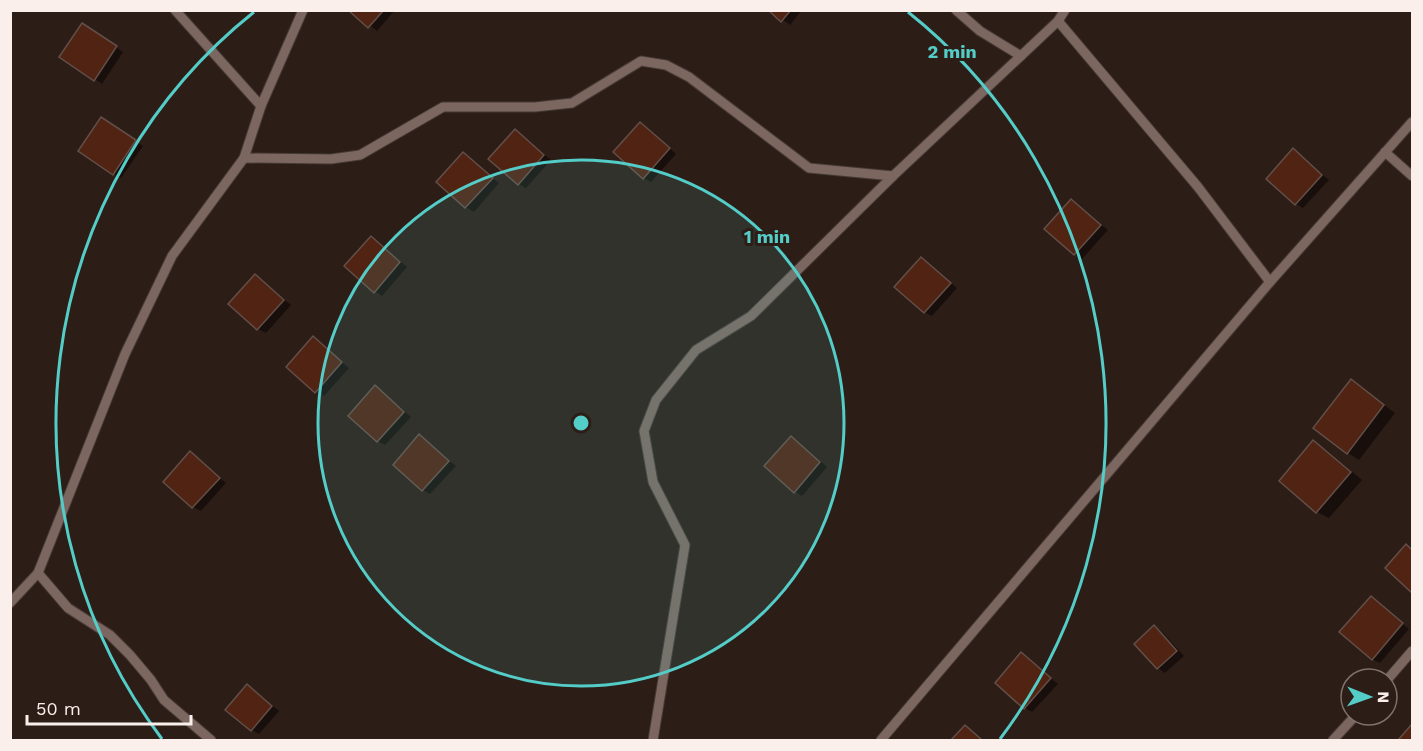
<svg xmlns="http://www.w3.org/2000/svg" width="1423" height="751" viewBox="0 0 1423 751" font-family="'Work Sans',sans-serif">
  <rect width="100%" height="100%" fill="#2d1d17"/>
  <g fill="#0007">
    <polygon points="351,10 395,10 377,31"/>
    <polygon points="770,10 802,10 790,25"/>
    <polygon points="90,29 123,52 102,84 95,79"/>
    <polygon points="109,124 143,146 121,178 114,174"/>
    <polygon points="641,124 648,128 676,154 651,182 644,178"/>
    <polygon points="516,131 551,160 526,188 519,184"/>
    <polygon points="1293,150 1329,180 1303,208 1296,204"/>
    <polygon points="463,154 499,183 474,212 466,207 438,182"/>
    <polygon points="1072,201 1108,230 1082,259 1075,254"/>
    <polygon points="372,238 379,242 407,267 382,296 375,291"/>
    <polygon points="922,259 957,288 932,316 924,312"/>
    <polygon points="255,275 291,305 266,333 258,329"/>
    <polygon points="313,338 349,368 324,396 288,366"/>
    <polygon points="1351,381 1395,413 1359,460 1348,453"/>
    <polygon points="375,387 411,417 385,445 378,441"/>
    <polygon points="420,436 456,466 430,494 423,490"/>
    <polygon points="792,438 799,442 827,467 802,496 795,491"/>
    <polygon points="1313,442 1325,449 1362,480 1329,518 1317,512"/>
    <polygon points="190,453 226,483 201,511 193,507"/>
    <polygon points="1406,546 1412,550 1412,591 1387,568"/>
    <polygon points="1371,598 1409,629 1380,663 1372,659"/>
    <polygon points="1154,627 1162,632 1184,656 1165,673 1158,668"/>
    <polygon points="1022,654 1058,684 1032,712 1025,708"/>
    <polygon points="255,691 279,711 259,734 252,730"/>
  </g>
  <g fill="#512312" stroke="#624f49" stroke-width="1.5">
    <polygon points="348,10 384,10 368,28"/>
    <polygon points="768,10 791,10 781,22"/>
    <polygon points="82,23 117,46 94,81 59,57"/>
    <polygon points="101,117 136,140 113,175 78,151"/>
    <polygon points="640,122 670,148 643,179 613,152"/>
    <polygon points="515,129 544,155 518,185 488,159"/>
    <polygon points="1293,148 1322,175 1295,205 1266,179"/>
    <polygon points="463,152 493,178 465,208 436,182"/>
    <polygon points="1071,199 1101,225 1074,255 1044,229"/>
    <polygon points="371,236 400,262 374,293 344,266"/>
    <polygon points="921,257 951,283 924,313 894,287"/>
    <polygon points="255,274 284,300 257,330 228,304"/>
    <polygon points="313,336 342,362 315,393 286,367"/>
    <polygon points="1351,379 1384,405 1347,454 1313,428"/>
    <polygon points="375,385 404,412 377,442 348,416"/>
    <polygon points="419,434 449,461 422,491 393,465"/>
    <polygon points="791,436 820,462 794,493 764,466"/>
    <polygon points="1313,440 1351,472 1316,513 1279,481"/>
    <polygon points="190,451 220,478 192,508 163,482"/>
    <polygon points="1406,544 1412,550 1412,593 1385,568"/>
    <polygon points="1371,596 1403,623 1372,660 1339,632"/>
    <polygon points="1154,625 1177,651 1157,669 1134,644"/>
    <polygon points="1021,652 1051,678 1024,709 995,683"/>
    <polygon points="247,684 272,706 251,731 225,710"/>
    <polygon points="1412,724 1412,740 1398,740"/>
    <polygon points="965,725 982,740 951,740"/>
  </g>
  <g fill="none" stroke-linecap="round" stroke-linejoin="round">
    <defs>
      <g id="lane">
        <polyline points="175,10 261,106 303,10"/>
        <polyline points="956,10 980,31 1021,56"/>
        <polyline points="1058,21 1065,10"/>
        <polyline points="1385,152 1412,176"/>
        <polyline points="244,158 331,159 360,155 443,107 535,107 572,103 641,61 666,65 689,77 809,168 893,176"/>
        <polyline points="38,573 68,608 110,635 130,655 151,680 164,700 211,740"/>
        <polyline points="10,603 38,573 125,354 172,256 244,158 261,106"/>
        <polyline points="1387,680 1412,651"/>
        <polyline points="653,740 685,545 653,482 644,431 656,400 696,350 751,316 893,176 1058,21 1198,187 1270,282"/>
        <polyline points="881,740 1270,282 1412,122"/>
        <polyline points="1333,740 1356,715"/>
      </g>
    </defs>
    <use href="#lane" stroke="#473a37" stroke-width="11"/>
    <use href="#lane" stroke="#7b6760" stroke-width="9"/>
  </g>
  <circle cx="581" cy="423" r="263" fill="#54cdc8" fill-opacity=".12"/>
  <g fill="none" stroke="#54cdc8" stroke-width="3">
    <circle cx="581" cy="423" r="263"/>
    <path d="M162 739A525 525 0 0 1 254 12M908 12A525 525 0 0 1 1000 739"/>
  </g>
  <circle cx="581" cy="423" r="9" fill="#54cdc8" stroke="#2d1d17" stroke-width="3"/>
  <g font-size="18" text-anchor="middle" font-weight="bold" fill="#54cdc8" stroke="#2d1d17" stroke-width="6" stroke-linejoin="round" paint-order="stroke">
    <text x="952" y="58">2 min</text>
    <text x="767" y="243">1 min</text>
  </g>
  <rect width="1423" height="751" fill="none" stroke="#faefeb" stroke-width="24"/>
  <g transform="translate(1369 697) rotate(91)"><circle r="28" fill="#2d1d17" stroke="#7f716c" stroke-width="1.5"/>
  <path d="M0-4.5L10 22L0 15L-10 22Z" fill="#54cdc8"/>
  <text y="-9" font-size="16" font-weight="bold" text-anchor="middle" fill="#faefeb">N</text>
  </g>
  <path d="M27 715v9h164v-9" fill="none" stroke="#faefeb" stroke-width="3"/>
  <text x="36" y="715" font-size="18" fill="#faefeb" stroke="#2d1d17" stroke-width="4.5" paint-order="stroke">50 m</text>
</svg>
